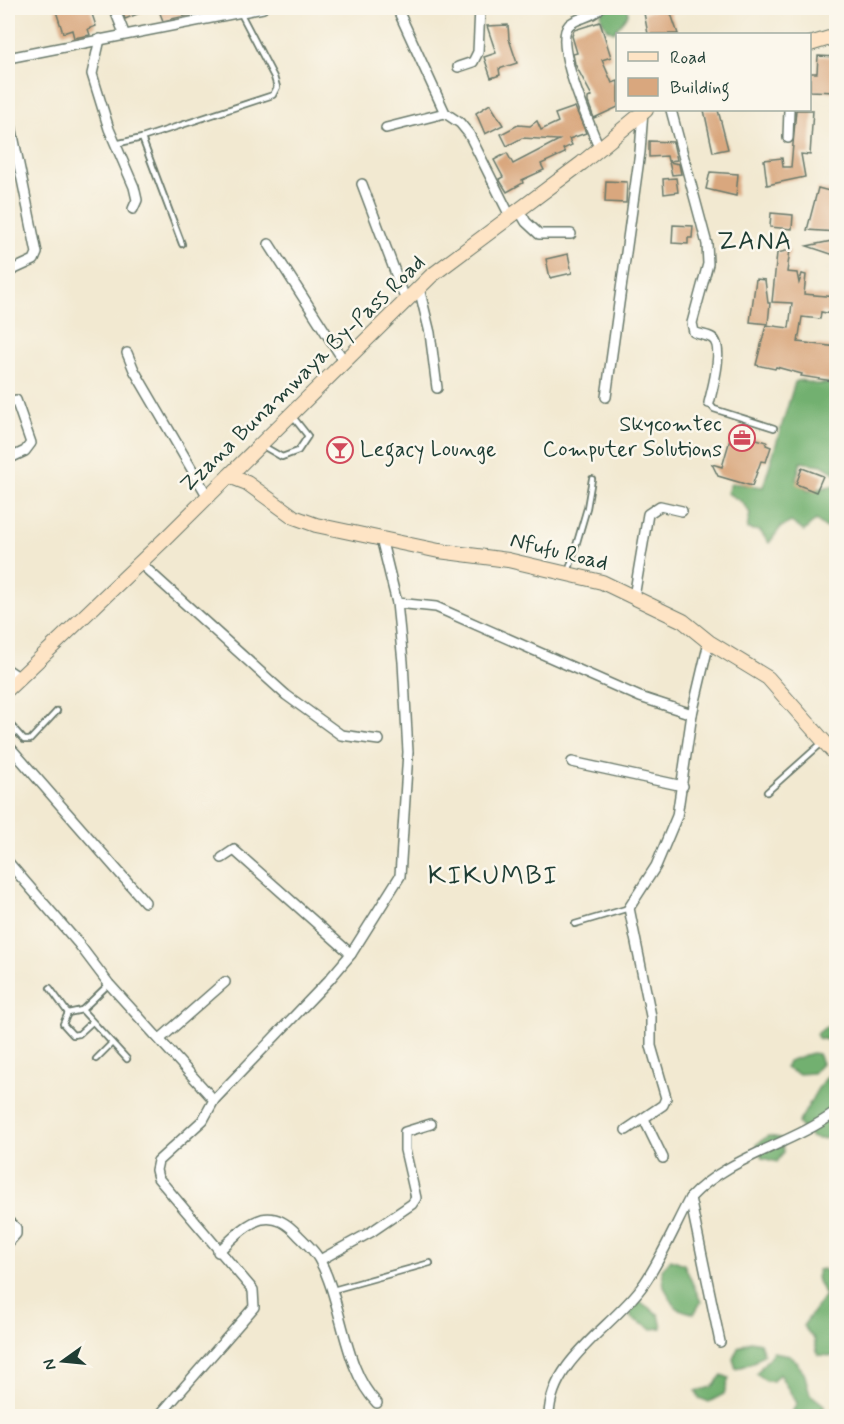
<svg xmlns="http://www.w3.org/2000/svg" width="844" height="1424" viewBox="0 0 844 1424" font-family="Mynerve,sans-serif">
  <rect width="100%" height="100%" fill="#fbf7ec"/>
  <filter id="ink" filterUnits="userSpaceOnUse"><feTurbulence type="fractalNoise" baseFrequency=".0167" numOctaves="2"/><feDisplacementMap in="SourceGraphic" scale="12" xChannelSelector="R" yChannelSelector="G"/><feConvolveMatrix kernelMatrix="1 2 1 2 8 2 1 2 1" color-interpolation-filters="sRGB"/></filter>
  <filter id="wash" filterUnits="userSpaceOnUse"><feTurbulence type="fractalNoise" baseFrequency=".008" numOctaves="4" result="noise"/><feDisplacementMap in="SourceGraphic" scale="24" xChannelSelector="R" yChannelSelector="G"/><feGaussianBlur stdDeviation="1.35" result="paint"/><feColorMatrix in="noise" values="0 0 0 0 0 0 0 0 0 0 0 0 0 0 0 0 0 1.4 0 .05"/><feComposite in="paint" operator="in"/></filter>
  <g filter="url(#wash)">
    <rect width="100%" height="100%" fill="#f2e9d1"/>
    <g fill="#72b070" stroke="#487652" stroke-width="1.5">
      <polygon points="602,8 628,8 628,14 614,32 607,29 601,18"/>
      <polygon points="800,380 815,384 836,383 836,474 822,465 801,462 796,479 808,491 836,485 836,527 826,528 816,520 804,531 791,522 781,527 769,543 760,531 747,529 750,513 742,502 727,493 731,483 763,487 795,382"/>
      <polygon points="836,1020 836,1042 818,1038 816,1034"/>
      <polygon points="812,1053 818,1054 822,1063 813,1073 798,1074 785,1068 788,1061"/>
      <path d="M 836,1069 L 836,1136 C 816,1142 810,1140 798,1123 C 812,1103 815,1085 836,1069 Z"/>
      <polygon points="768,1136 780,1138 784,1152 777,1162 762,1158 757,1144"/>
      <polygon points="671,1259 684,1264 701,1302 694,1314 676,1308 664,1287 662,1269"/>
      <polygon points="823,1269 836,1279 836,1352 834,1356 818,1355 814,1339 803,1326 825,1295 816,1278 818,1270"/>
      <polygon points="638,1300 659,1315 662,1328 652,1329 631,1318 630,1305"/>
      <polygon points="750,1341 760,1343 764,1354 754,1362 736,1369 733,1359 738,1348"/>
      <polygon points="773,1352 790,1355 804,1372 810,1394 824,1405 824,1416 790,1416 797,1403 779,1374 773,1381 766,1381 756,1374"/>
      <polygon points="722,1375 729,1378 724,1394 709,1402 699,1398 696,1391 712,1387"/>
    </g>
    <g id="blocks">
      <g fill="#d9a77e">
        <polygon points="55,8 90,8 96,26 88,29 90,35 74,38 72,30 63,33"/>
        <polygon points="121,8 152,8 125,19"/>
        <polygon points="158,8 216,8 216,9 163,21"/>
        <polygon points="657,8 669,8 678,34 648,34 644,13 658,10"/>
        <polygon points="600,22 611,57 602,60 612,83 618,81 618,107 594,118 588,102 588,98 592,96 575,64 573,54 577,53 572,36 574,30"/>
        <polygon points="508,25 509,39 517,63 499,69 500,75 491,78 484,57 496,53 487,26"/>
        <polygon points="818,56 837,57 836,92 810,91 810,73 817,73"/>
        <polygon points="490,104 503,125 485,134 476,113"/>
        <polygon points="575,107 586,133 569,139 572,145 563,149 565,153 541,164 544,170 522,180 523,183 507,192 499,179 503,177 494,160 507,153 513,164 559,140 522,138 507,146 501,134 518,125 530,126 537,121 541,130 558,122 555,114"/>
        <polygon points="704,110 718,110 728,149 713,152"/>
        <polygon points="796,110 813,110 810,155 801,154 805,177 767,185 764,160 782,158 783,167 791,167"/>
        <polygon points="649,141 673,142 677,160 668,161 667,156 649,157"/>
        <polygon points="669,162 679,164 681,174 672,175"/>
        <polygon points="710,172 738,174 736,196 706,189"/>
        <polygon points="676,178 678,192 664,194 663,179"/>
        <polygon points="606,181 627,182 626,203 605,202"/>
        <polygon points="818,188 837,193 837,232 807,230"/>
        <polygon points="771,213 793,215 792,229 770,227"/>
        <polygon points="673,225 693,226 692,238 688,238 688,244 672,243"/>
        <polygon points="837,240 837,256 807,246"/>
        <polygon points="790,250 787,272 797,273 799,283 802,274 806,275 804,294 837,297 837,315 821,312 820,319 802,317 798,342 837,347 837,362 832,381 801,376 802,374 776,367 775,369 756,365 766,325 789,328 792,303 772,302 777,253"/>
        <polygon points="568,254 572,273 550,278 546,259"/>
        <polygon points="756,279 765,280 768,303 770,303 768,324 750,322"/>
        <polygon points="736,433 767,442 766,445 771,447 766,462 761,461 752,486 718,476 712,464 722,467 731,436 735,437"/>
        <polygon points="802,468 823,476 816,492 796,484"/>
      </g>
    </g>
  </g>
  <g filter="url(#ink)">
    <use href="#blocks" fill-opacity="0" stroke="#69796b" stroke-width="1.5"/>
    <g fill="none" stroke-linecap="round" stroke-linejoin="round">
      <defs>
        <g id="lane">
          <polyline points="142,138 273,95 277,87 274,77 240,12"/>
          <polyline points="115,144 142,138 182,244"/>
          <polyline points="709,403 714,409 774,428"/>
          <polyline points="263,446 282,457 298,451 308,436 293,417"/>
          <polyline points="568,573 587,508 592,479"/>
          <polyline points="8,722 24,740 30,740 57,711"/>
          <polyline points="767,792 823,742"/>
          <polyline points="575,924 629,908"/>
          <polyline points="50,988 68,1013"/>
          <polyline points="82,1010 127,1059"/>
          <polyline points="92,1022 79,1034 73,1035 63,1024 68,1013 82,1010 109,984"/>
          <polyline points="96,1059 112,1043"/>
          <polyline points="333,1290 430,1263"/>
        </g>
        <g id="street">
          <polyline points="114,8 124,33"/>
          <polyline points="397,8 445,113 460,123 469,134 510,216"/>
          <polyline points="100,39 92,74 109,129 134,187 137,200 133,209"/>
          <polyline points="8,58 263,8"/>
          <polyline points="458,67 473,62 478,52 480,8"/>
          <path d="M 671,110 L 707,244 L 708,264 L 692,323 L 694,332 C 700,335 707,335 712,338 C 725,346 712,390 709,403"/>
          <polyline points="8,111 37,253 34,260 8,272"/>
          <polyline points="386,128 445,113"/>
          <polyline points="788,138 789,110"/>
          <path d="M 599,148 C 591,126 552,43 569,25 C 577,17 592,18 600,8"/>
          <polyline points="362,184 406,301"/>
          <polyline points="519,210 526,222 539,234 571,234"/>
          <polyline points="269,244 344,361"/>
          <polyline points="419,288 430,333 437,388"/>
          <polyline points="127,353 134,370 208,497"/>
          <polyline points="606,397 640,152 643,111"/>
          <polyline points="8,459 25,451 31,443 16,400"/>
          <polyline points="140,563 286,695 341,735 379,740"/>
          <polyline points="634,597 648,514 660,506 682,511"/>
          <polyline points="397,603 436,607 640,697 692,714"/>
          <polyline points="8,670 20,678"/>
          <polyline points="8,745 145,902"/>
          <polyline points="572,762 683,786"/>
          <polyline points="222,858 234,850 351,954"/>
          <polyline points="8,862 78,943 109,984 214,1100 203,1120 158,1161 156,1170 158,1178 253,1290 254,1307 159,1416"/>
          <polyline points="160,1039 225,982"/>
          <polyline points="214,1100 329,980 351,954 400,876 408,752 403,662 397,603 381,538"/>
          <polyline points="644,1119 663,1158"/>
          <polyline points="626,1130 663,1105 666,1098 651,1046 651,1016 629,908 656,866 677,816 692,714 709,642"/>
          <polyline points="690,1198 720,1342"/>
          <polyline points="8,1221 16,1228 16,1234 8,1243"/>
          <path d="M 218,1252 C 230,1241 246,1223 262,1219 C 277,1216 288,1224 298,1235 C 305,1242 314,1250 319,1259 C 343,1302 343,1369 377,1403"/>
          <polyline points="320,1260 371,1232 412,1204 416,1198 405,1150 405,1132 431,1124"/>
          <path d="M 549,1416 C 550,1361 611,1328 641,1288 C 658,1266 676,1224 690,1198 C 729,1156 791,1145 836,1112"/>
        </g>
        <g id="secondary">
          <polyline points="810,44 836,36"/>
          <polyline points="229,476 247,483 294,517 316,525 439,551 508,560 602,582 683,621 709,642 768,678 836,755"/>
          <polyline points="8,689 167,537 431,276 582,163 646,110"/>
        </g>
      </defs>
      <use href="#lane" stroke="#69796b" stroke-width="8"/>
      <use href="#street" stroke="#69796b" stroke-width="12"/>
      <use href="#secondary" stroke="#69796b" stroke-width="16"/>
      <use href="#lane" stroke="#fff" stroke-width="4.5"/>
      <use href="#street" stroke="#fff" stroke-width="9"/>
      <use href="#secondary" stroke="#fee4c5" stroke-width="14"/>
    </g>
  </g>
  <defs>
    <symbol id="office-ring" viewBox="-11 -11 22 22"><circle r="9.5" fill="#fbf7ec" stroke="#d1495b" stroke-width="1.5"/><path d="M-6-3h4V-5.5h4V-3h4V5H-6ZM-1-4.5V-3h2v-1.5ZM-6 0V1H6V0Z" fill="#d1495b"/></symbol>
    <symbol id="bar-ring" viewBox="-11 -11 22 22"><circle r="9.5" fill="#fbf7ec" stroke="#d1495b" stroke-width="1.5"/><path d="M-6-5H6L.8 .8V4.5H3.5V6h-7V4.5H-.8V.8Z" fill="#d1495b"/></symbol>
  </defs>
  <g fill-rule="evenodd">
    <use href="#office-ring" x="727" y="423" width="30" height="30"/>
    <use href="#bar-ring" x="325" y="435" width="30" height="30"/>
  </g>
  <g text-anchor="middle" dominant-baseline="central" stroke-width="5" stroke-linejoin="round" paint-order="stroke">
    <g font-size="22" fill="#1f3d34" stroke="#fbf7ec">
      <text transform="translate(303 374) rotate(-44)">Zzana Bunamwaya By-Pass Road</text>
      <text transform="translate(559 552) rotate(14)">Nfufu Road</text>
    </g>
    <g font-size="22" fill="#1f3d34" stroke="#fbf7ec" text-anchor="end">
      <text x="722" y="425">Skycomtec<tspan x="722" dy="25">Computer Solutions</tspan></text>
      <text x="360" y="450" text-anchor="start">Legacy Lounge</text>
    </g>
    <g font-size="26" letter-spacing="1.5" fill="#1f3d34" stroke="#fbf7ec">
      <text x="755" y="242">ZANA</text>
      <text x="493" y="877">KIKUMBI</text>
    </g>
  </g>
  <rect width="844" height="1424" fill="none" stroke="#fbf7ec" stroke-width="30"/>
  <rect x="616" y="33" width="195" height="78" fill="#fbf7ec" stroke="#a3ada2" stroke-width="1.5"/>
  <rect x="628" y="52" width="30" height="9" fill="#fee4c5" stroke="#a3ada2" stroke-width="1.5"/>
  <text x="670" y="63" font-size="18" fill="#1f3d34">Road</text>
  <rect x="628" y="78" width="30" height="18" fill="#d9a77e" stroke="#a3ada2" stroke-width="1.5"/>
  <text x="670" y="93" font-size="18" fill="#1f3d34">Building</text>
  <g transform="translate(63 1361) rotate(255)" stroke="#fbf7ec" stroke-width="4.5" paint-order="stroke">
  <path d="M0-4.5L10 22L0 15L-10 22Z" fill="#1f3d34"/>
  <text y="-9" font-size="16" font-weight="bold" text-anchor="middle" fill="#1f3d34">N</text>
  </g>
</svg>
